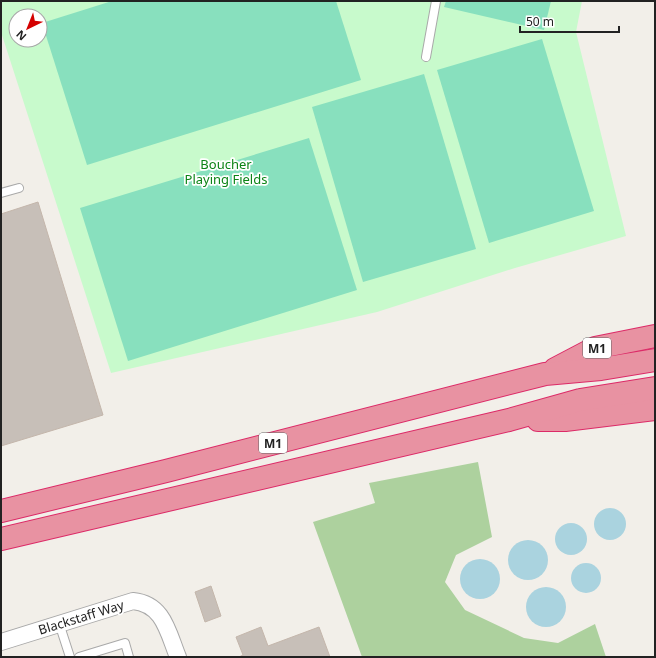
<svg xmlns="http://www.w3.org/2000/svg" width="656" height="658" viewBox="0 0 656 658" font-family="'Noto Sans',sans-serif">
  <rect width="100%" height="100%" fill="#f2efe9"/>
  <polygon fill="#add19e" points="478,462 492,537 456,555 445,582 465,610 524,638 558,643 595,624 606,657 362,657 313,522 375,503 369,483"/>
  <path fill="#c8facc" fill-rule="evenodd" d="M 1,1 L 582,1 L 576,32 L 626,236 L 515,268 L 377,312 L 111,373 L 1,32 ZM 16,16 L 40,16 L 40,40 L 16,40 Z"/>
  <g fill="#88e0be">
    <polygon points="112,1 336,1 361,80 87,165 42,23"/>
    <polygon points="446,1 551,1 544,30 444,7"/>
    <polygon points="542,39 594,211 489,243 437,70"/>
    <polygon points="424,74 476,249 363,282 312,107"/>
    <polygon points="309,138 357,290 128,361 80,208"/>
  </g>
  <g fill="#aad3df">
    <circle cx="610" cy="524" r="16"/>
    <circle cx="571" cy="539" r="16"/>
    <circle cx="528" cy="560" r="20"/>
    <circle cx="480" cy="579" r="20"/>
    <circle cx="586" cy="578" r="15"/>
    <circle cx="546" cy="607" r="20"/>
  </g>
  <g fill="#c7bfb8" stroke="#c4b6ab">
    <polygon points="38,202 103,415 1,446 1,214"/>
    <polygon points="211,586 221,616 205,622 195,592"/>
    <polygon points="261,627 268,646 319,627 330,657 239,657 243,655 236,637"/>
  </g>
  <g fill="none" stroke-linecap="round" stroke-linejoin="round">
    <defs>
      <g id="service">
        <polyline points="426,57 436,1"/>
        <polyline points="1,193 19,188"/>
        <polyline points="59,623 70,657"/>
        <polyline points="79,657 125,643 129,657"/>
      </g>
      <path id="minor" d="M 1,642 L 133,601 C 164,604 168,633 178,657"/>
      <g id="motorway">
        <polyline points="555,369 595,348 655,336"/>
        <polyline points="538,420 565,420 655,409"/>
        <polyline points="1,511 166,471 545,374 601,369 655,360"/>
        <polyline points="1,539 509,420 580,400 655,388"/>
      </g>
    </defs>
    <use href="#service" stroke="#a9a9a9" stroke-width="10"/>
    <use href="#minor" stroke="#a9a9a9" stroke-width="18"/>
    <use href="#motorway" stroke="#dc2a67" stroke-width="24"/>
    <use href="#service" stroke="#fff" stroke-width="8"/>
    <use href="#minor" stroke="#fff" stroke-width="16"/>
    <use href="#motorway" stroke="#e892a2" stroke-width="22"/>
  </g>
  <g text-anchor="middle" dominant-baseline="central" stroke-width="3.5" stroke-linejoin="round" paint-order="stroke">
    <g fill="#fff" stroke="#646464" stroke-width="1">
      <rect x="583" y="338" width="28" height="20" rx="3"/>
      <rect x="259" y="433" width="28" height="20" rx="3"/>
    </g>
    <g font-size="12" font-weight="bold" fill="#222">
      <text x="597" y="348">M1</text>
      <text x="273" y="443">M1</text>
    </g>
    <g font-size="13" fill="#0c8416" stroke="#fff">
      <text x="226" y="164">Boucher<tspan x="226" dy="15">Playing Fields</tspan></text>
    </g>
    <g font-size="13" fill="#222" stroke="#fff">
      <text transform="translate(81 617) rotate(-17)">Blackstaff Way</text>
    </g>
  </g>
  <rect width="656" height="658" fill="none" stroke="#222222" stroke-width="4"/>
  <g transform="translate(28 28) rotate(223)"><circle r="19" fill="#ffffff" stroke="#a7a7a7"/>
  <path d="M0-3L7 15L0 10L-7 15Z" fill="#d40000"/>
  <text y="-6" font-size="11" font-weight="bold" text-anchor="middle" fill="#222222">N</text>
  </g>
  <path d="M520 26v6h99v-6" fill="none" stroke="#222222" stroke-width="2"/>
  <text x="526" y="26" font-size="12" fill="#222222" stroke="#ffffff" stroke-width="3" paint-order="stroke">50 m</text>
</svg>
